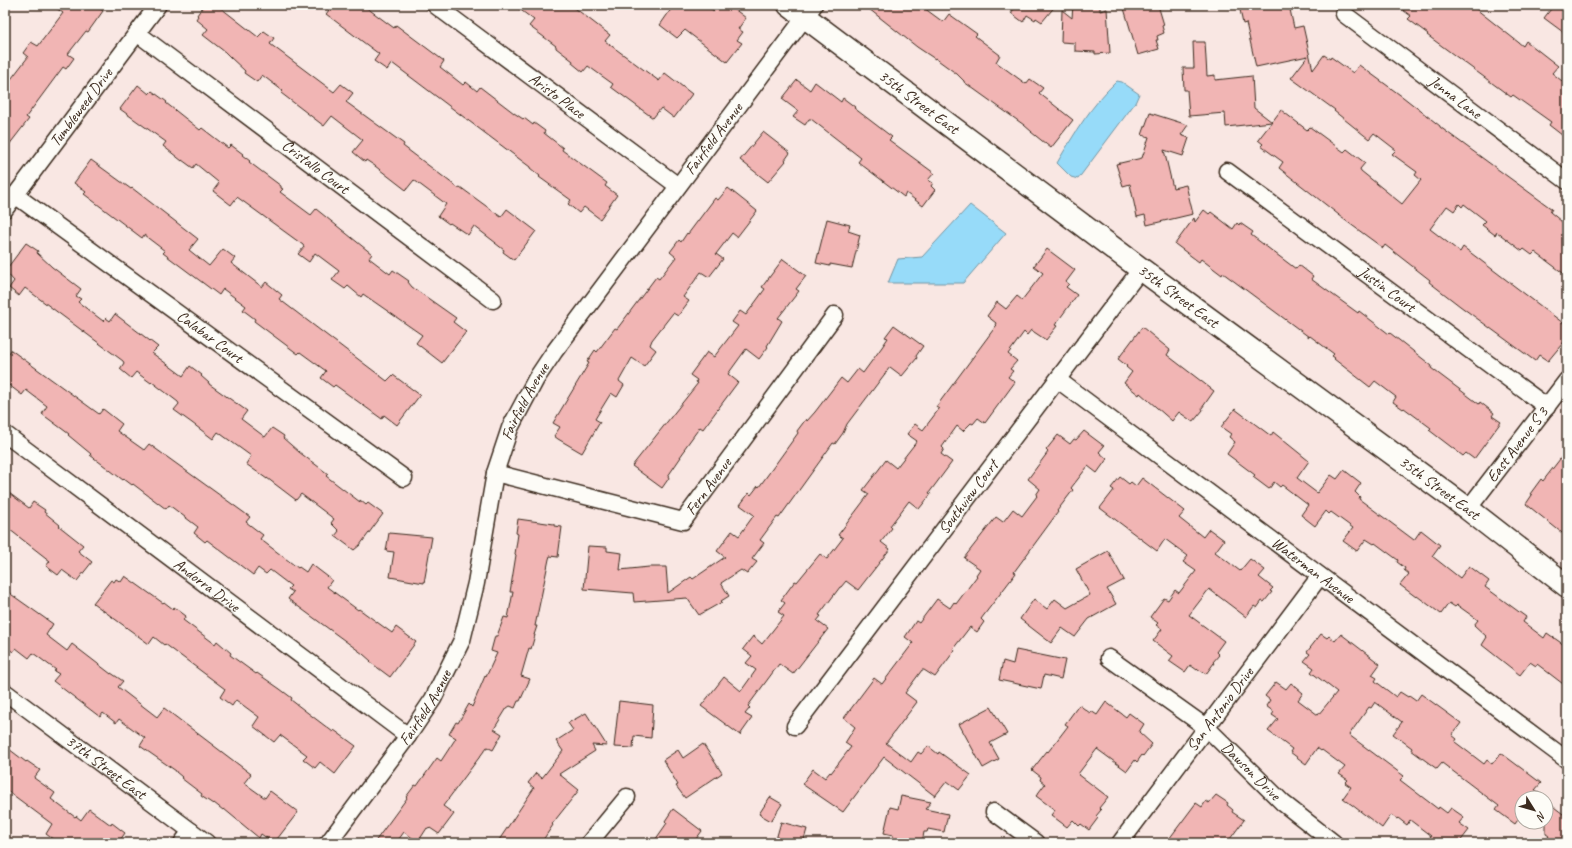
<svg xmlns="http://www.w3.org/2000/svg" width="1572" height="848" viewBox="0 0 1572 848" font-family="Caveat,sans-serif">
  <rect width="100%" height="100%" fill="#f9e7e3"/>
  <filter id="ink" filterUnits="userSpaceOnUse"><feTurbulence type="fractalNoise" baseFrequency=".025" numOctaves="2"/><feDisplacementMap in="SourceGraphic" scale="8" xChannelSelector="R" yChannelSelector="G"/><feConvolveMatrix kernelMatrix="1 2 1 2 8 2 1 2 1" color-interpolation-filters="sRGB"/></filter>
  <g filter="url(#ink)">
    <g fill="#97dbf9" stroke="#7294a1">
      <path d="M 1117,81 L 1122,82 L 1139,94 L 1135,103 L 1078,179 L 1071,177 L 1057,163 C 1074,134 1092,104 1117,81 Z"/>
      <polygon points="970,205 1006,233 963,283 888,283 898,259 922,257"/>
    </g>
    <g fill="#f1b5b4" stroke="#3b2a1e">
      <polygon points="52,5 95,5 103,11 88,32 86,31 68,54 74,58 66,69 63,67 26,117 29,119 5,150 5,87 28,57 23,53 31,42 38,46 63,13"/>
      <polygon points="204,5 217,5 258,37 264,31 274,38 270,44 334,92 341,84 353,93 346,102 404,144 403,146 458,188 460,187 501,217 507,209 536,231 514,260 503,252 504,250 495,243 496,243 474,226 468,235 450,223 449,224 438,216 446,204 414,180 406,190 375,166 366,160 365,162 353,152 363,140 332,116 324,126 281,93 283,91 262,75 257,82 244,73 245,71 230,57 225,52 203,35 208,29 196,19 198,16 197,15"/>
      <polygon points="333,5 363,5 394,28 396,25 444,61 440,67 463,85 466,82 477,91 480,87 514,113 523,119 524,118 533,125 534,123 545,131 544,133 563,148 562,150 607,183 605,186 617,195 600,219 584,207 579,213 568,204 571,200 539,177 540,176 530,168 530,167 392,63 387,70 374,61 379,54 326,14"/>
      <polygon points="514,5 571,5 610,35 605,41 659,81 665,73 692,94 674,118 661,108 653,118 611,87 613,84 588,66 583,72 572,63 573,61 556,48 556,46 529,26 534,20"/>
      <polygon points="674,5 705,5 714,11 718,5 729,5 746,18 738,29 743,32 737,40 742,43 727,62 685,30 677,38 660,25"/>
      <polygon points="864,5 920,5 943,22 949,14 977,34 975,36 1000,55 996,62 1026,84 1030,79 1043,88 1039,93 1073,120 1051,148 1031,132 1032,132 1024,125 964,82 964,81 957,74 935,58 935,59 917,47"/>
      <polygon points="1014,5 1056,5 1042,22 1036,18 1035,20 1027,15 1023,22 1011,13 1016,6"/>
      <polygon points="1073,5 1100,5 1100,11 1107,9 1110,53 1095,54 1095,52 1075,51 1075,43 1061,42 1062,10 1072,18"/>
      <polygon points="1123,5 1158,5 1164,25 1162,26 1164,33 1157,36 1158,40 1156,40 1159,49 1138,55"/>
      <polygon points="1239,5 1289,5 1294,28 1303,26 1313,70 1324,55 1330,59 1331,57 1353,73 1359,65 1403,97 1440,126 1440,127 1552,209 1550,212 1567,226 1567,276 1535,252 1532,255 1524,249 1522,251 1497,232 1495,235 1482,225 1486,221 1464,204 1462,207 1459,204 1454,211 1447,206 1430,229 1460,252 1463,247 1567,326 1567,338 1548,361 1539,355 1535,361 1460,306 1429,282 1430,280 1385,245 1383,248 1338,215 1339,215 1279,168 1283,162 1261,146 1263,144 1258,140 1272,122 1226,127 1225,113 1189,116 1187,90 1184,90 1183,68 1194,68 1193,42 1205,42 1207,76 1215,75 1215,80 1252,76 1254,108 1272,122 1281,110 1307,130 1310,127 1344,152 1347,149 1365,163 1360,169 1361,171 1402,204 1421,180 1415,175 1417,172 1392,154 1396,150 1374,133 1369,139 1334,111 1335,110 1291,78 1308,56 1256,67 1246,23 1243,24"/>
      <polygon points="1396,5 1471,5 1523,46 1526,41 1558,66 1552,73 1567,85 1567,139 1549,125 1551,122 1513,95 1511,97 1427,35 1428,34 1408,19 1411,16"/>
      <polygon points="1554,5 1567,5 1567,35 1544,18"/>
      <polygon points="797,80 810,90 815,82 841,102 843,98 855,107 854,108 892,137 889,140 934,173 928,180 933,183 931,186 935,190 923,206 906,193 904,197 858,162 861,158 811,119 809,119 805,125 793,117 798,111 782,99"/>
      <polygon points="138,85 149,94 152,91 167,102 166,103 200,130 202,128 228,148 231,145 243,154 242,155 250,161 249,162 281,186 281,188 283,189 280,192 311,215 316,209 372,254 369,258 390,274 393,270 409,281 408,282 412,287 456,318 453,322 466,332 442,363 416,343 422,335 363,294 361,297 348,286 345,289 332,280 339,271 315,253 309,262 298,254 304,247 303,245 237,197 231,205 213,191 219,183 218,182 196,164 193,168 182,160 182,161 163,146 166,142 120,109"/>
      <polygon points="1150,113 1188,125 1181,135 1189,138 1183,156 1164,150 1173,188 1186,185 1193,214 1147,225 1145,215 1137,217 1130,184 1123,186 1116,164 1142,158 1149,137 1142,135"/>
      <polygon points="763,132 790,153 785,160 786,161 768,182 740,160"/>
      <polygon points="91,160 131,189 132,188 198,239 189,250 209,266 223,249 235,258 231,263 262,287 266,282 282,295 279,299 354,356 387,381 393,375 420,395 397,425 384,415 382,419 335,385 333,387 321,378 326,371 300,352 298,354 254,321 255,319 243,310 246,306 223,289 219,295 163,253 165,251 144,235 142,238 84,194 86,192 74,183"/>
      <polygon points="728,188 757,211 737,237 732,233 716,254 723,259 709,277 701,272 683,297 689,301 678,316 673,313 652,340 650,345 656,350 644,366 632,358 619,381 624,385 617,397 611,393 595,419 600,422 582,453 558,439 554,436 560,427 553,423 589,363 587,362 595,350 597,352 615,328 617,329 656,277 659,279 676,257 670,252 679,240 681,242 687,233 688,234 715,198 718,200"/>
      <polygon points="1204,210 1209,214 1211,212 1233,229 1237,223 1239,225 1240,223 1253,232 1251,235 1296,269 1299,265 1313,276 1311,279 1358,313 1359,311 1389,334 1390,333 1432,366 1431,368 1479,404 1480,402 1494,413 1492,416 1501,422 1474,459 1466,453 1463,456 1429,430 1431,428 1404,408 1403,409 1393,402 1396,397 1375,381 1370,387 1334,359 1335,358 1332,356 1334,354 1310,336 1309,337 1223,273 1222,275 1201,259 1199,262 1175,244 1194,218 1195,222"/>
      <polygon points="827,219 850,225 848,231 860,235 852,268 830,264 830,266 816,263"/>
      <polygon points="26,243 38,251 37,253 52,267 81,289 76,296 81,299 78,302 103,321 106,318 110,321 115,314 158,347 152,353 183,376 190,366 202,375 201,376 209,383 209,384 247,411 241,419 265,437 272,428 284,436 283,438 299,452 328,474 326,476 360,502 360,500 366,505 368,503 383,514 360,545 354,550 335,536 339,531 331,523 334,519 301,494 296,500 267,478 267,479 246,464 251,456 218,432 213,439 192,423 174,410 179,404 178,402 152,382 151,383 136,372 131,378 120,369 124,363 123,361 25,288 19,296 9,288 14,281 5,271"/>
      <polygon points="1047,249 1075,270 1066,282 1069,284 1066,287 1077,295 1055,325 1057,326 1046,340 1031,330 1027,335 1024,332 1008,354 1017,361 1010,369 1013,371 1008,377 1015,382 985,423 978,418 973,424 971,423 963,431 957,426 942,447 944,449 941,454 952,462 929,493 931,494 919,509 909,501 890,526 892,528 881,542 890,549 858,590 846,581 841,587 840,587 819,615 821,616 817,621 828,629 793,674 779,664 748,706 750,708 745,714 752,718 740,735 701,706 724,677 741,691 756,670 746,663 752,656 743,649 753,636 762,644 784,616 778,612 785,603 781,600 795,581 797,582 820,554 827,559 843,538 838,535 869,494 863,490 886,460 896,468 917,441 907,434 915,424 923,430 939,409 936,407 996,326 995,325 996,323 987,316 997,302 1006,309 1017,296 1022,300 1043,273 1034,266"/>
      <polygon points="783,259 806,276 796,289 799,291 778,318 782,321 767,346 768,347 759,359 746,349 728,374 738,382 703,429 700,427 684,449 685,450 680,457 681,457 668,476 669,478 662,488 632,466 698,383 696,382 697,380 690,375 707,352 714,357 717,353 738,326 732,322 740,311 746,315 765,289 762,287"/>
      <polygon points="894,325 923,346 916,356 917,358 902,376 890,367 847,424 843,433 835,444 833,443 779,518 777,517 760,540 764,543 752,559 757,562 747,574 741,570 721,583 729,596 721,601 722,602 699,615 687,598 634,602 633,593 584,589 588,546 607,547 607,551 622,553 620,570 649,567 666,567 668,593 691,577 693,579 725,557 717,551 732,531 739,536 754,515 740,505 749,493 751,495 758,486 759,487 798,433 797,431 806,419 807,421 815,412 841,378 847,383 858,369 863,373 882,347 888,338 885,337"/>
      <polygon points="1142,327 1170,350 1167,355 1214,391 1202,408 1203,410 1193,422 1179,412 1172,421 1140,393 1139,395 1124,383 1132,372 1126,367 1127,366 1118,359"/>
      <polygon points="11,350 99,414 103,409 122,424 117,431 144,450 149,444 250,517 246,522 263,535 260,539 298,568 299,567 306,572 311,564 332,580 327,587 358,610 359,609 392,633 396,627 416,642 390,677 370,662 371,661 363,654 288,599 293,592 288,589 291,586 270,570 266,574 258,568 253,575 207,540 205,542 194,533 198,527 169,505 166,509 133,484 132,485 124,479 123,480 90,455 91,454 68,435 69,434 42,414 47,406 26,390 22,395 5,382 5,359"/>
      <polygon points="1235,409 1271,436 1273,432 1309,461 1297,478 1317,493 1331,475 1337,479 1344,470 1361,483 1355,492 1360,497 1359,499 1414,540 1421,530 1440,545 1432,556 1460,578 1469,566 1489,581 1485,587 1526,617 1523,622 1544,638 1547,633 1567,647 1567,687 1537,664 1536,666 1530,662 1520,675 1482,645 1487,637 1474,625 1478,620 1457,605 1455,607 1449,603 1441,614 1417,596 1416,597 1400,585 1409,574 1404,570 1405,568 1397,562 1398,560 1375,543 1374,544 1366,539 1357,551 1343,541 1353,528 1331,512 1329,514 1326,511 1315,526 1301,515 1308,505 1282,485 1280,487 1274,482 1269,489 1253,477 1255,475 1227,454 1235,442 1229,437 1231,434 1221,427"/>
      <polygon points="1084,431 1104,446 1099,452 1107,459 1097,473 1088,466 1071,488 1073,490 1057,511 1058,512 1014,572 1016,573 981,619 984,622 977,632 970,627 953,649 955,650 935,677 924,670 922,670 905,693 917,702 886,743 911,762 918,752 921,754 928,746 938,754 939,752 971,775 959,790 947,781 935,796 884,757 843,812 802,784 813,769 825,778 830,772 831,773 851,747 845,743 855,727 844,718 874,678 882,684 913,643 905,637 916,621 919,623 937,599 950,608 954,602 956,604 977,576 976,575 980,569 964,558 996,517 1003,522 1013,509 1022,516 1037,496 1036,495 1040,489 1028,479 1048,452 1046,450 1058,435 1070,444 1074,439 1076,440"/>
      <polygon points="1567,450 1567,537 1526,504 1532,495 1530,494 1541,479 1543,481"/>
      <polygon points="1120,477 1129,484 1131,482 1136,486 1142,478 1185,511 1179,518 1203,537 1209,529 1224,540 1215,552 1240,571 1250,559 1265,570 1259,577 1273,588 1270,591 1272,592 1264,602 1262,601 1257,608 1254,606 1246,617 1209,589 1189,615 1224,641 1216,652 1219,655 1213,662 1214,663 1206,674 1198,669 1197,670 1190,665 1185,672 1169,661 1173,656 1153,641 1162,629 1156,625 1158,623 1150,617 1164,598 1168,600 1175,590 1179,593 1196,571 1183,562 1188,556 1165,539 1157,551 1100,508 1114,490 1111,488"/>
      <polygon points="5,490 29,508 33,502 45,510 44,512 60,525 59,526 83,545 78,551 92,562 77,581 62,570 58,575 46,566 50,561 5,526"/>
      <polygon points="518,519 554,524 554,526 562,527 558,557 550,556 549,559 535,626 537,626 534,635 535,635 531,649 529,648 521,676 530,679 520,701 518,701 515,708 510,706 507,708 494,729 502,734 493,750 487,747 443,806 454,814 439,834 430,828 429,829 427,828 418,842 404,832 396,843 374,843 407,798 406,797 415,785 417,786 437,758 441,761 456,738 449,734 456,722 458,723 469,704 472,707 485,676 486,677 497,653 491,651 495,636 497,636 504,617 508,618 513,592 510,592 516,555 515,554 518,534 516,533"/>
      <polygon points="389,533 432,537 424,583 390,577 394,552 386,551"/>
      <polygon points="1108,551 1124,580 1107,589 1116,604 1089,619 1075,637 1062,628 1051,643 1020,619 1034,599 1047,609 1055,599 1067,608 1090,595 1076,569"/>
      <polygon points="125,576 163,603 164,602 173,609 174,607 186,616 183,620 215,644 217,641 231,653 230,655 256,674 257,673 280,689 292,698 291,700 308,713 333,732 334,730 356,746 335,774 320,762 315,768 303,759 307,755 280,735 274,742 253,726 259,717 236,700 232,706 220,697 225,689 165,644 164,645 154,637 149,644 93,603 111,580 114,582 116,579 121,582"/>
      <polygon points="5,590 53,624 46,635 67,651 72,644 111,674 111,673 123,681 118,687 157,717 164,708 251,774 244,783 265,798 270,791 298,812 274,843 261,834 259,838 224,809 223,810 214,803 213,804 201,796 202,794 181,778 182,777 176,772 176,771 140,746 145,738 119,719 116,723 103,713 100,717 53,681 59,674 54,671 56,670 33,653 29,658 16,648 13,652 5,646"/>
      <polygon points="1321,634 1327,638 1329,636 1335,641 1341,634 1380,664 1372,675 1377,678 1375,681 1396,697 1400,692 1408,697 1409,696 1416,701 1421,694 1461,723 1452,735 1457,739 1455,742 1484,764 1487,760 1492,764 1501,753 1541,783 1535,790 1539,792 1534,798 1522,798 1522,814 1515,824 1496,810 1499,806 1442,763 1437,769 1411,750 1412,748 1393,734 1402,722 1375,702 1371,708 1369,707 1349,735 1404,776 1400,780 1438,809 1439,807 1447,813 1451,808 1464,817 1459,823 1469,830 1459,843 1426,843 1431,836 1410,820 1407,825 1398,818 1397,819 1391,815 1382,828 1343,798 1351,787 1345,783 1348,780 1339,774 1345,767 1322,750 1321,751 1317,748 1306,764 1290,752 1292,749 1268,731 1278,719 1272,715 1274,712 1266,706 1270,700 1265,696 1276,682 1286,689 1291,683 1303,693 1298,700 1318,715 1337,692 1311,672 1314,668 1304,661 1310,654 1307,652"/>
      <polygon points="1016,650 1065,660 1061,679 1044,675 1041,689 999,680 1003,661 1013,664"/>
      <polygon points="619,701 653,705 651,738 634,736 633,748 614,747"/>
      <polygon points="1106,702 1126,717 1129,713 1144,724 1139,732 1152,744 1143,756 1142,755 1137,762 1135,760 1127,771 1097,749 1078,774 1108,797 1099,808 1101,810 1096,816 1098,818 1089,830 1081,824 1079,826 1073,820 1067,827 1051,815 1055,810 1036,796 1045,784 1040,780 1041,777 1032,770 1047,751 1048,752 1068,726 1065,724 1079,705 1090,713 1091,711 1097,715"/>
      <polygon points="991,707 1007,734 990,743 999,759 983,768 959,724"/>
      <polygon points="586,713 607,746 592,745 595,751 559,774 579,790 552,824 553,825 541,843 497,843 534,788 528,783 536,773 542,778 563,751 556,741 573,730 568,723"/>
      <polygon points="703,744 722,773 685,798 676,786 678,785 663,760 678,750 683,758"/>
      <polygon points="5,746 26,762 27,761 40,770 34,778 55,793 51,799 75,817 76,816 81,820 89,809 111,825 112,823 125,833 118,843 58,843 46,834 52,824 5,789"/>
      <polygon points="1216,795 1228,803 1227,805 1233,810 1232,812 1244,820 1227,843 1166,843 1196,803 1202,807 1206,801 1209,803"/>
      <polygon points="901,796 931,802 925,809 948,814 944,832 928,829 927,832 924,832 922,843 909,843 893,840 893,835 884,833 890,807 898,809"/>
      <polygon points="770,797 782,804 771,821 759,814"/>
      <polygon points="1546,801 1567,817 1567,843 1544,843 1549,836 1546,834"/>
      <polygon points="673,809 702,831 693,843 653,843 667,823 665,821"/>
      <polygon points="781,822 807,829 803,843 775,843"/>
    </g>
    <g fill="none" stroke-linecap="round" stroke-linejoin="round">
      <defs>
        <g id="street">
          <path id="s1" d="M 435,5 L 678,186"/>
          <path id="s2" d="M 1344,14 L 1567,181"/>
          <path id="s3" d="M 137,33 L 493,300"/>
          <path id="s4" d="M 1227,171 L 1547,407"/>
          <path id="s5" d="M 15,195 L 404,478"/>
          <path id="s6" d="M 5,209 L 158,5"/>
          <path id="s7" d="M 1058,380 L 1567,760"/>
          <path id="s8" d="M 5,434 L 408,736"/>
          <path id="s9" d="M 495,473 L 683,521 L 835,315"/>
          <path id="s10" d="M 1468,509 L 1567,380"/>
          <path id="s11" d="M 1109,658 L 1207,728 L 1283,803 L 1334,843"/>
          <path id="s12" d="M 5,692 L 207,843"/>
          <path id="s13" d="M 795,726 L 1141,269"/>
          <polyline points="994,812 1036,843"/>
          <polyline points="182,843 191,831"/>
          <path id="s14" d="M 328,843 L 408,736 L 433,699 L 462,640 L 476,583 L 495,473 L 510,428 L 536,379 L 554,352 L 814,5"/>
          <polyline points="589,843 627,797"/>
          <path id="s15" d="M 1120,843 L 1320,576"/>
        </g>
        <g id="secondary">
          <path id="s16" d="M 789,5 L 1141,269 L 1468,509 L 1567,586"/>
        </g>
      </defs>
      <use href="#street" stroke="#3b2a1e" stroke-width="19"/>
      <use href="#secondary" stroke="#3b2a1e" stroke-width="25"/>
      <use href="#street" stroke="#fdfcf7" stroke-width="16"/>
      <use href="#secondary" stroke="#fdfcf7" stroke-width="22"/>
    </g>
  </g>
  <g text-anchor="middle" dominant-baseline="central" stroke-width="4" stroke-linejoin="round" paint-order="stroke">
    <g font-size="16" fill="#3b2a1e" stroke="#fdfcf7">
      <text stroke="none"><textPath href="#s1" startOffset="152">Aristo Place</textPath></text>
      <text stroke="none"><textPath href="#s2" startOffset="139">Jenna Lane</textPath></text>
      <text stroke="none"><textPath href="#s16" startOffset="162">35th Street East</textPath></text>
      <text stroke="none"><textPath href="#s6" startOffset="127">Tumbleweed Drive</textPath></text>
      <text stroke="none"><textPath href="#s14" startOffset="816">Fairfield Avenue</textPath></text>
      <text stroke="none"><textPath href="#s3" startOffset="223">Cristallo Court</textPath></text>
      <text stroke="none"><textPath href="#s4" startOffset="199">Justin Court</textPath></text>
      <text stroke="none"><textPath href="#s16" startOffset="486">35th Street East</textPath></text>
      <text stroke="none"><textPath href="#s5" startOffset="241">Calabar Court</textPath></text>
      <text stroke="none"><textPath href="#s14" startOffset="492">Fairfield Avenue</textPath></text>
      <text stroke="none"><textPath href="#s10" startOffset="81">East Avenue S 3</textPath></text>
      <text stroke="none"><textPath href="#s9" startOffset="237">Fern Avenue</textPath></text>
      <text stroke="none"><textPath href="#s16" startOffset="810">35th Street East</textPath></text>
      <text stroke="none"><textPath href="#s13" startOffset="287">Southview Court</textPath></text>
      <text stroke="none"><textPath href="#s7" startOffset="318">Waterman Avenue</textPath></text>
      <text stroke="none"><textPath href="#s8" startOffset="252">Andorra Drive</textPath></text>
      <text stroke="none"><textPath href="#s14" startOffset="167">Fairfield Avenue</textPath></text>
      <text stroke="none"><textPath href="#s15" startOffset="167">San Antonio Drive</textPath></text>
      <text stroke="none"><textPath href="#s12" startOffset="126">37th Street East</textPath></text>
      <text stroke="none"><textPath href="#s11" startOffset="182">Dawson Drive</textPath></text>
    </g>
  </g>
  <rect width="1572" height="848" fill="none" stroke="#fdfcf7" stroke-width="20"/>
  <rect x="10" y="10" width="1552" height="828" fill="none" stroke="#3b2a1e" stroke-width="1.5" filter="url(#ink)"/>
  <g transform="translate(1534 810) rotate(127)"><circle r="19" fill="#fdfcf7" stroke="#afa8a0"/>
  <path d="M0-3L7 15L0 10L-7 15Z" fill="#3b2a1e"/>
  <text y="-6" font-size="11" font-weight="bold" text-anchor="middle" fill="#3b2a1e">N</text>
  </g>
</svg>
